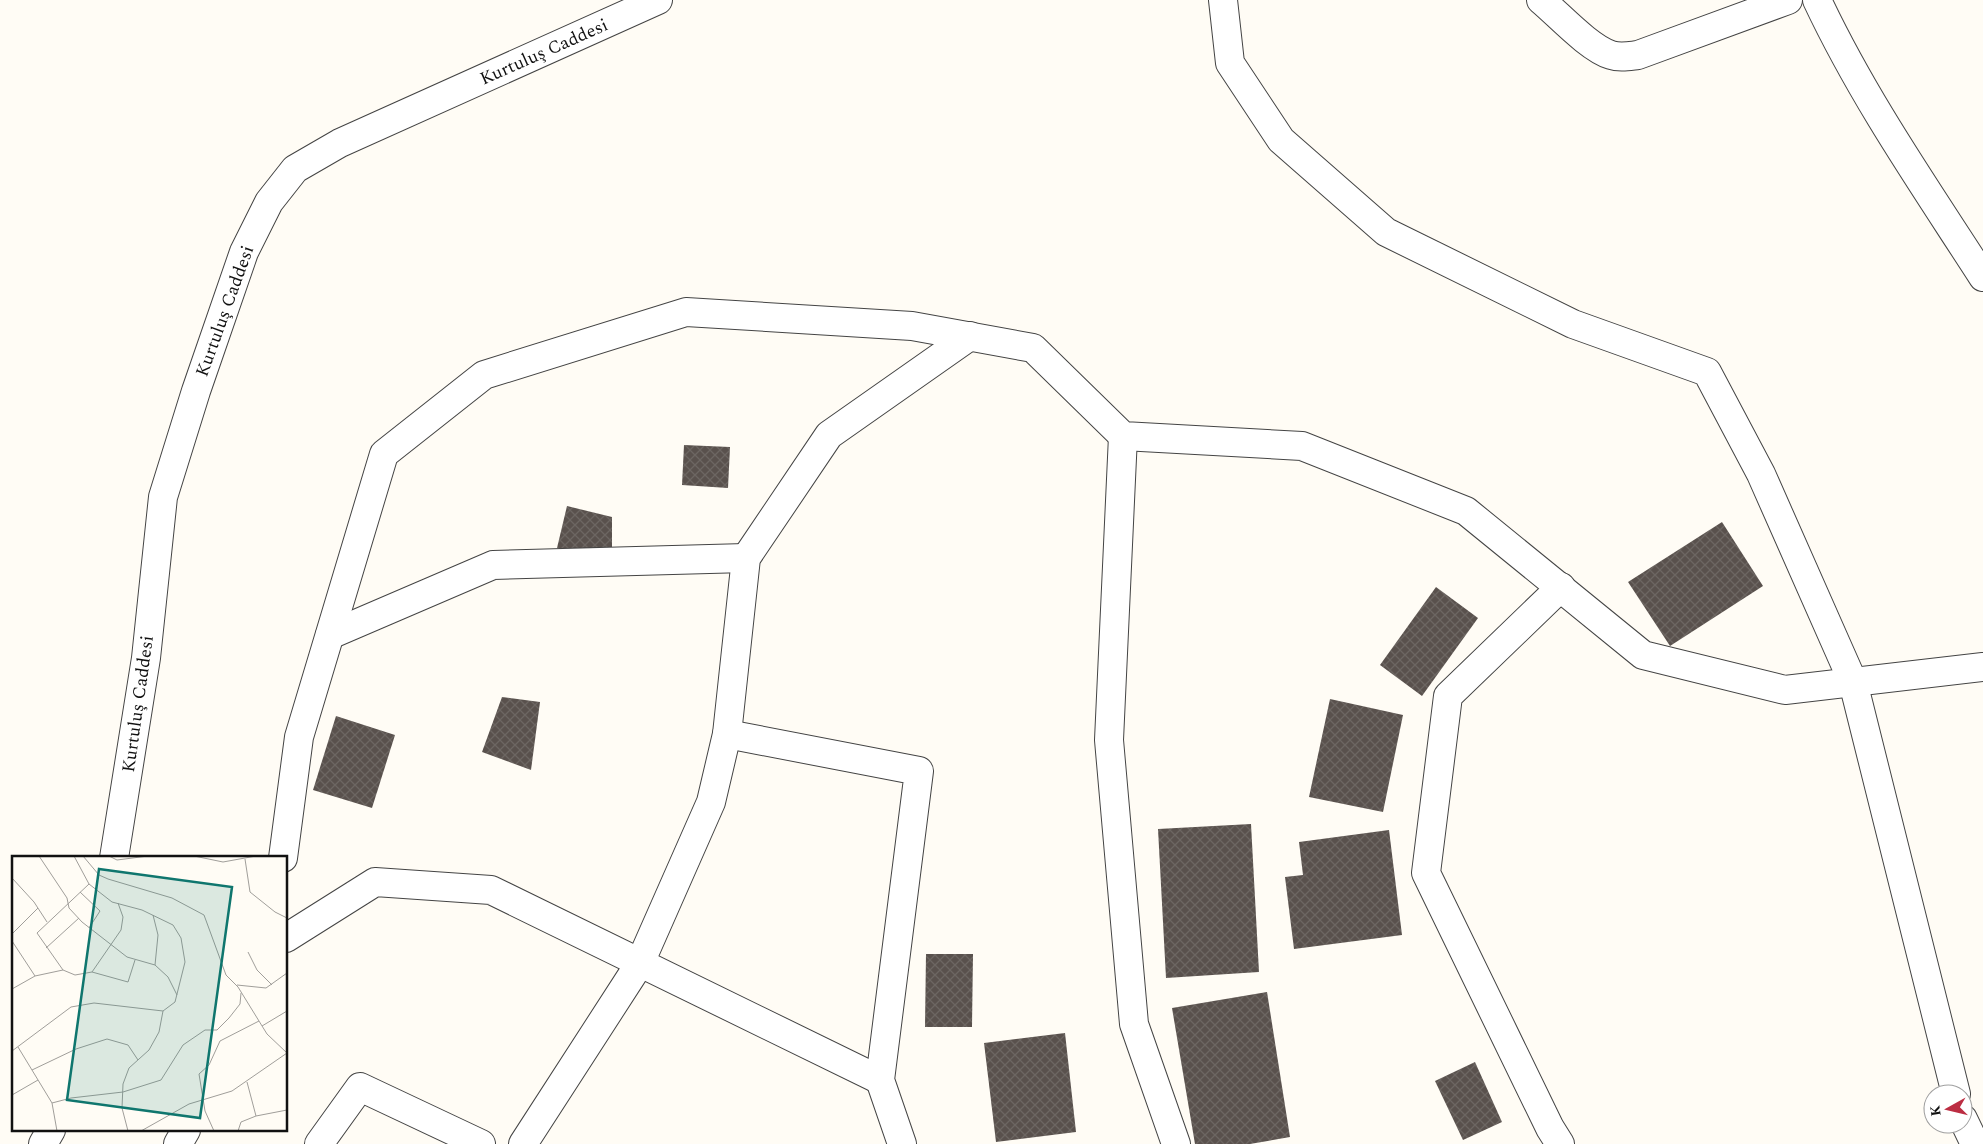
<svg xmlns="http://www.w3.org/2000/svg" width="1983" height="1144" viewBox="0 0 1983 1144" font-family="Spectral,serif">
  <defs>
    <pattern id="building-cross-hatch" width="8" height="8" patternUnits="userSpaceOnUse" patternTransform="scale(1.25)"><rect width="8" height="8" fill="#59514d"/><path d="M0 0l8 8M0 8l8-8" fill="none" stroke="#6c6662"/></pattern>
  </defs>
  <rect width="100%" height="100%" fill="#fffcf5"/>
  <g fill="url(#building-cross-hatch)">
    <polygon points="684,445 730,447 728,488 682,485"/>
    <polygon points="567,506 612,517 612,562 557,548"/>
    <polygon points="1722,522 1763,586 1670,646 1628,582"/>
    <polygon points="1436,587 1478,618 1422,696 1380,665"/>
    <polygon points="502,697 540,702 531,770 482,752"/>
    <polygon points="1330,699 1403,715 1383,812 1309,797"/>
    <polygon points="336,716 395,735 372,808 313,790"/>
    <polygon points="1251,824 1259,972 1166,978 1158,829"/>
    <polygon points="1389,830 1402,935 1294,949 1285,877 1303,875 1299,842"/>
    <polygon points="926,954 973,954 972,1027 925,1027"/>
    <polygon points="1267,992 1290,1137 1250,1144 1195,1144 1172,1008"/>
    <polygon points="1065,1033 1076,1132 996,1142 984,1043"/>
    <polygon points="1475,1062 1502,1122 1463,1140 1435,1081"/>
  </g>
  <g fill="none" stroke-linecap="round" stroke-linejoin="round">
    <defs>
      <g id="minor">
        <polyline points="1223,0 1230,63 1281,140 1386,232 1573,324 1707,372 1761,474 1853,682 1956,1094"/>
        <path d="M 1541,0 C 1560,16 1589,48 1611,55 C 1620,58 1629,56 1638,55 L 1788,0"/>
        <path d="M 1817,0 C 1863,98 1925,187 1983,277"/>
        <polyline points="1123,436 1109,740 1134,1024 1176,1144"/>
        <polyline points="330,635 493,565 746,558"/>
        <polyline points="727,734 919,771 880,1080 902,1144"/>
        <polyline points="114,858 146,658 163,497 196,391 244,252 269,202 295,169 340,143 658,0"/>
        <polyline points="283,858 299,737 384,454 484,375 686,312 912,326 1033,348 1123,436 1302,446 1466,511 1643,655 1785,690 1983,667"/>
        <polyline points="286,938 375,882 491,890 880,1080"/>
        <polyline points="1963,1119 1975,1144"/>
        <polyline points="43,1144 51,1130"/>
        <polyline points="178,1144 186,1130"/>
        <polyline points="319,1144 360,1087 481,1144"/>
        <polyline points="523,1144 640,963 711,802 727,734 746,558 829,435 970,336"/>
        <polyline points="1560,1144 1550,1128 1426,873 1448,696 1561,587"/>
      </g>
    </defs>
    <use href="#minor" stroke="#444" stroke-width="30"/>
    <use href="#minor" stroke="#fff" stroke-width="28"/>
  </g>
  <g text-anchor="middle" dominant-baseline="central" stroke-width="5" stroke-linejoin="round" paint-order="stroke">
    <g font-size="18" fill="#111" stroke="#fff">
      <text transform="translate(544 52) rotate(-24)">Kurtuluş Caddesi</text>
      <text transform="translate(225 311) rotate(-70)">Kurtuluş Caddesi</text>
      <text transform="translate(138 704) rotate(-82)">Kurtuluş Caddesi</text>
    </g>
  </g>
  <g transform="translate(12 856)">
    <rect width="275" height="275" fill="#fffcf5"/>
    <path fill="none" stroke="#a09e9a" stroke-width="1" d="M 27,0 L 55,42 L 57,52 L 70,66 L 115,101 L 143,109 L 156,121 L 165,139M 62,0 L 77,28 L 100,46 L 130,54 L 161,69 L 169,82 L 173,106 L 163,146 L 151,155 L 147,176 L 137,194 L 117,212 L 111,228 L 110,252 L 116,275M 71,0 L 87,19 L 96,23 L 160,42 L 192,59 L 214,119 L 226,131 L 255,178 L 275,197M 97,0 L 105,4 L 136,0M 182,0 L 211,6 L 244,0M 233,3 L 238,36 L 263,56 L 275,62M 0,22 L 22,46 L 35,66M 68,36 L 88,55 L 77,72M 141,59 L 146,79 L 143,109M 0,78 L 26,52M 0,85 L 23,120M 34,92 L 67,62M 236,96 L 245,114 L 260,129M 51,114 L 25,77 L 77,28M 80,116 L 109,74 L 111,61 L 106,47M 225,129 L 254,132 L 275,117M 0,133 L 23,120 L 51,114 L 63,119 L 80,116 L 116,126 L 123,104M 250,170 L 275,155M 6,191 L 40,247 L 45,275M 0,195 L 59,151 L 82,147 L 151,155M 20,214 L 64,193 L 95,183 L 116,189 L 126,204M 0,239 L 26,224M 40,247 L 59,242 L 111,236 L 149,224 L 171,189 L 193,174 L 205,174 L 217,162 L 228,148 L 229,137M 244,260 L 275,254M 9,275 L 38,275M 129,275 L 177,248 L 220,235 L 275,197M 202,275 L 193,255 L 187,218 L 197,209 L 208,185 L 247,165M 226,275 L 229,266 L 244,260 L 235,226"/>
    <path fill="#0f766e" fill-opacity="0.15" stroke="#0f766e" stroke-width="2.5" d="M 87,13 L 220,31 L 188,262 L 55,244 Z"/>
    <rect width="275" height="275" fill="none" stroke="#111" stroke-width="2.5"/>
  </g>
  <g transform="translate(1948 1109) rotate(262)"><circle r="24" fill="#ffffff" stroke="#a0a0a0"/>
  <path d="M0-4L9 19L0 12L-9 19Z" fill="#bc2d42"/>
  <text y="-8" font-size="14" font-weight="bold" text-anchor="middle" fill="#111111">K</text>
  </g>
</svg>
